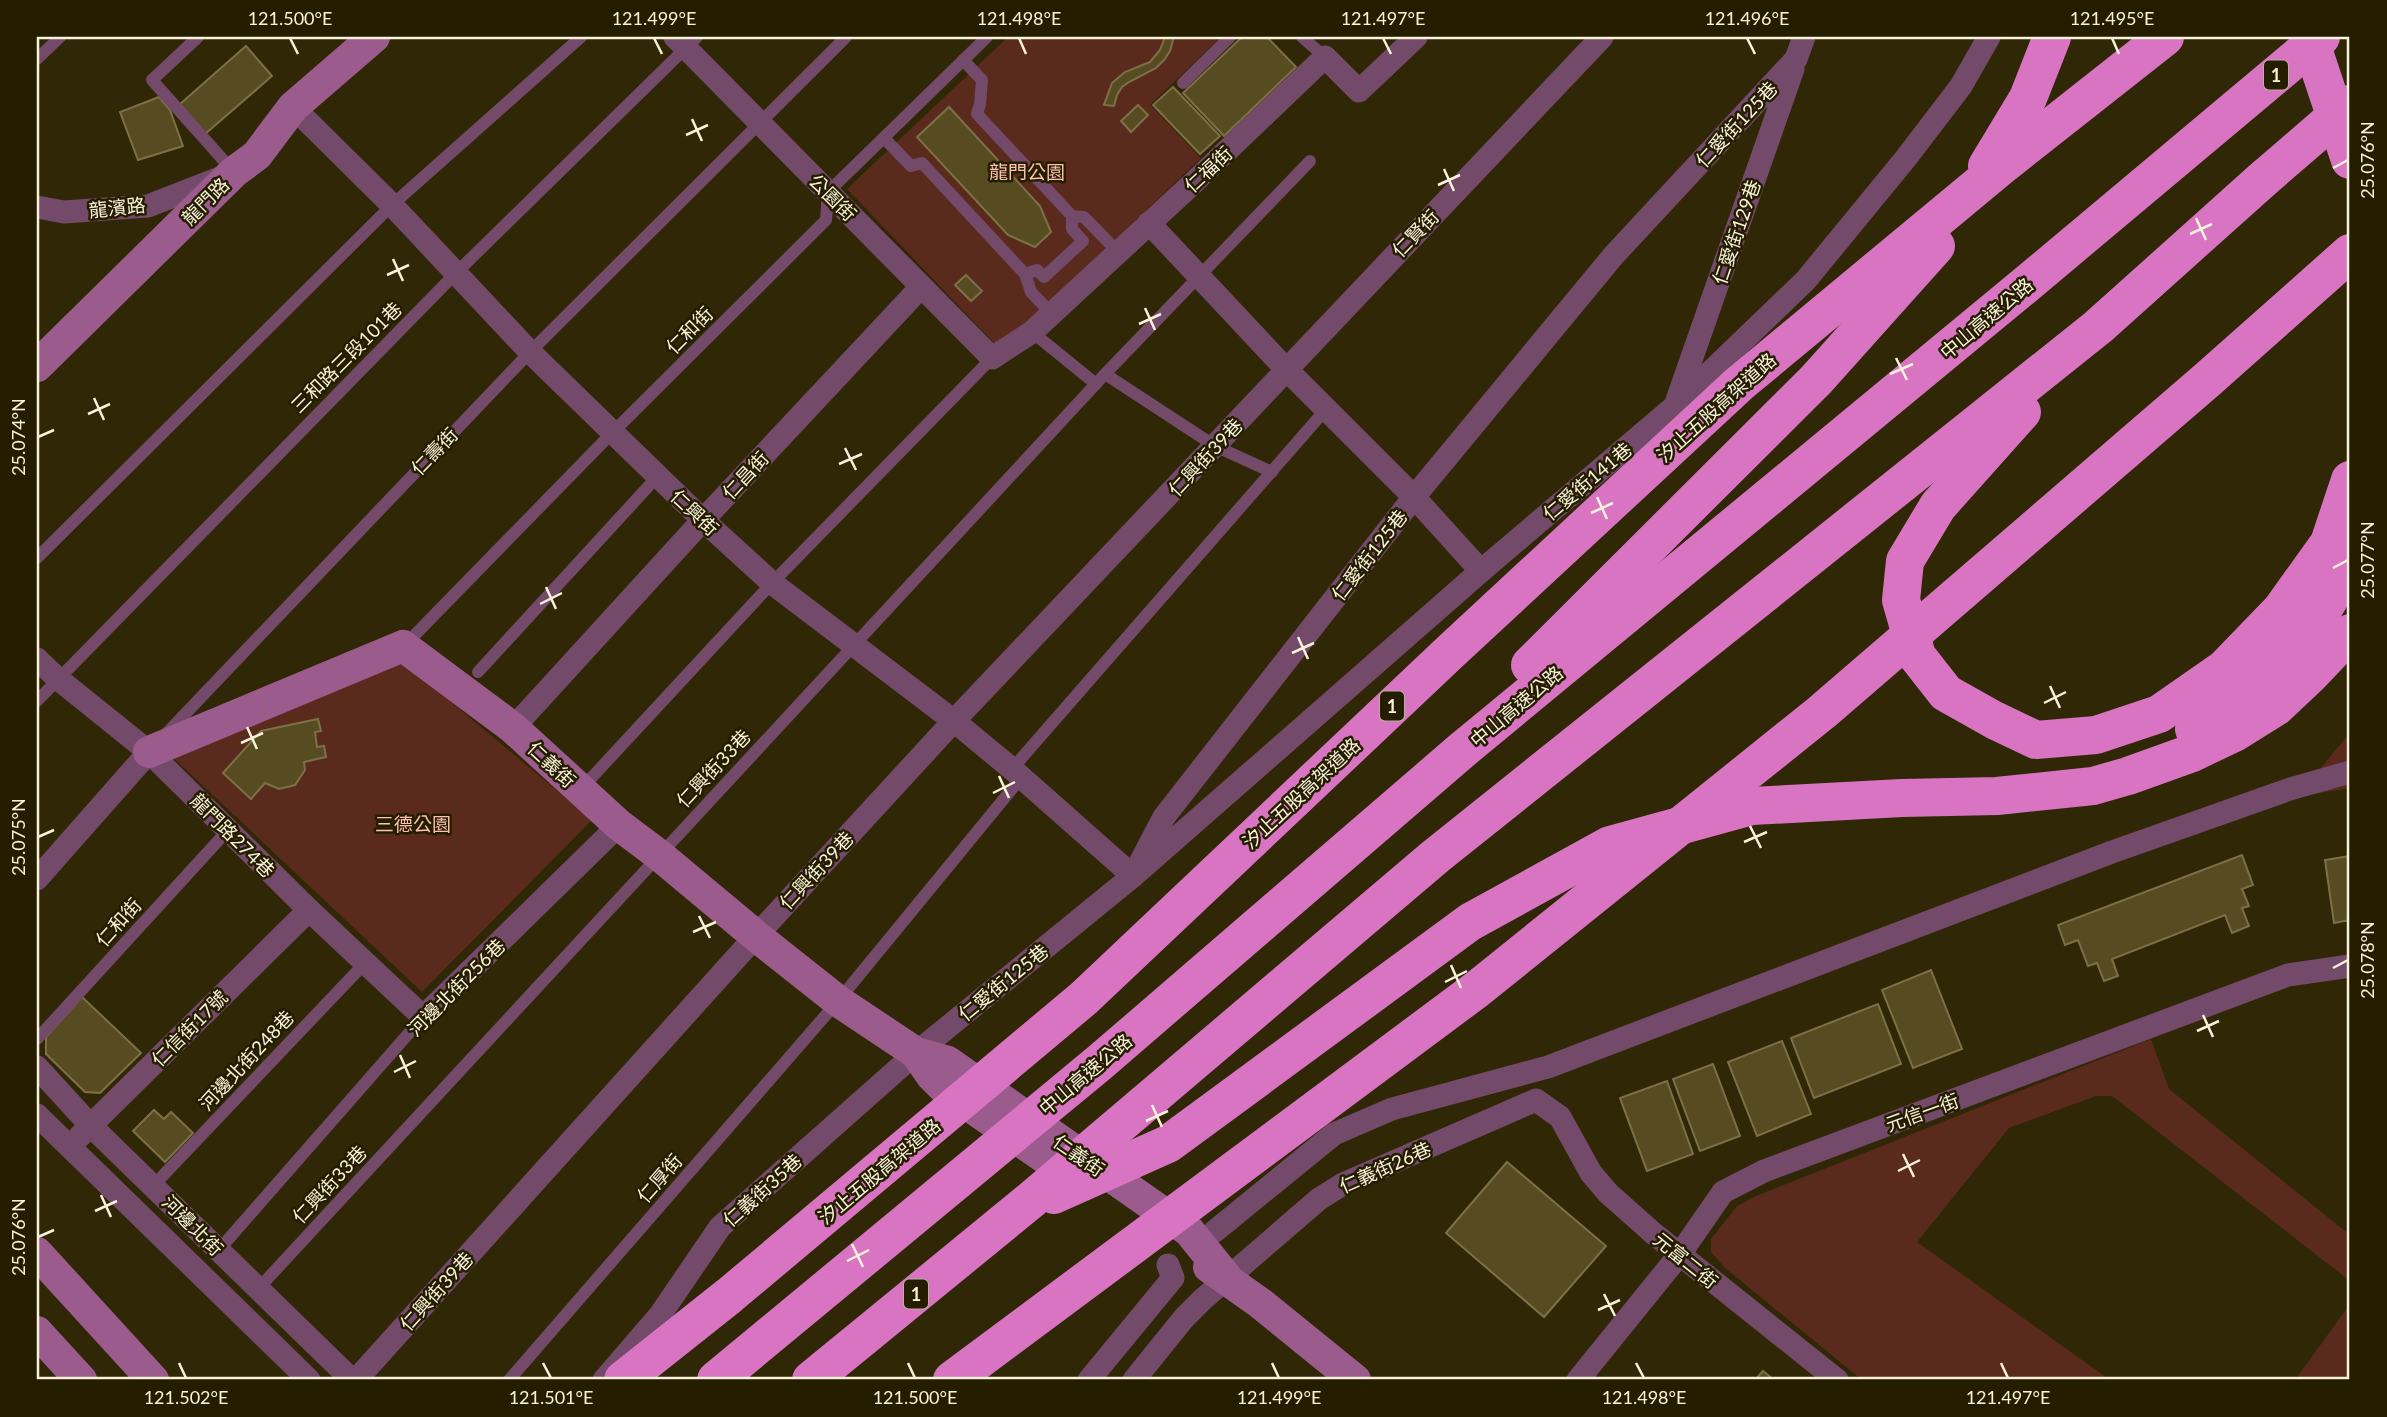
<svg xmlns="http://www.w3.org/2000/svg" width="2387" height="1417" viewBox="0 0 2387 1417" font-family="Lato,'Noto Sans TC',sans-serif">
  <rect width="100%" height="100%" fill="#2f2706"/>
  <g fill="#5a2a1d">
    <polygon points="1008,37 1221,37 1150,105 1201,158 1000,349 847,189"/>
    <polygon points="400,659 592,820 422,992 167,752"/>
    <polygon points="2350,733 2350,788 2296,797"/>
    <polygon points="2151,1039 2169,1089 2350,1235 2350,1281 2112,1096 2096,1096 2009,1128 1917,1242 2110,1380 1862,1380 1725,1268 1711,1252 1711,1239 1737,1206 1756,1196"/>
    <polygon points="2350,1304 2350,1380 2295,1380"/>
  </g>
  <g fill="#574c21" stroke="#7c7146" stroke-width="2">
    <polygon points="1165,37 1174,37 1170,51 1164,60 1156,68 1129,82 1122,87 1117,95 1114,106 1104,105 1112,83 1125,72 1150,62 1160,50"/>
    <polygon points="1242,37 1267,37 1296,67 1224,136 1183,93"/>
    <polygon points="246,46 272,76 205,134 180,104"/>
    <polygon points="1173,87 1220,136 1200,154 1153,105"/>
    <polygon points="159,97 170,110 183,146 138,160 120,112"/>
    <polygon points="1138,105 1148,115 1131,132 1121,121"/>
    <polygon points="949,107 1040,206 1051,232 1035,247 1008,235 917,137"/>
    <polygon points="966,275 982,291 971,301 955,285"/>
    <polygon points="318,719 321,731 315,732 317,747 324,746 326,757 304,762 305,770 295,785 279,789 265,783 251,799 223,773 261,731"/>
    <polygon points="2242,855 2253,885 2242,889 2249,906 2242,908 2249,926 2232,933 2225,915 2112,959 2118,976 2104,981 2097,963 2088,966 2078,940 2065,945 2058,925"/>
    <polygon points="2350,856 2350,920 2334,923 2325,860"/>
    <polygon points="1931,970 1962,1049 1913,1068 1882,990"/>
    <polygon points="82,997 141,1053 100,1093 85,1092 46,1054 46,1037"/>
    <polygon points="1878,1004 1901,1064 1814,1098 1791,1038"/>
    <polygon points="1782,1041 1811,1114 1757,1136 1728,1062"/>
    <polygon points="1713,1064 1740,1136 1700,1151 1673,1079"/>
    <polygon points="1667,1081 1693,1154 1647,1171 1620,1098"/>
    <polygon points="154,1110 164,1119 171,1112 193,1133 165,1162 133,1131"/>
    <polygon points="1507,1162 1606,1246 1544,1317 1446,1233"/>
    <polygon points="1763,1371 1774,1380 1755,1380"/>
  </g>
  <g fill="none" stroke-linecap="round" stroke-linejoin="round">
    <g stroke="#734a69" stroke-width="12">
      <polyline points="198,37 152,80 233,171"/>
      <polyline points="1302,37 1325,57"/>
      <polyline points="37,59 60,37"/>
      <polyline points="1183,83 1230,37"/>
      <polyline points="884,138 911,166 922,163 1025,274 1037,270 1044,277 1083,241 1072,229 1072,216 977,114 980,104 982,80 963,60"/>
      <polyline points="1072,216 1084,217 1118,252"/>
      <polyline points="1025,274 1031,292 1051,313"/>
      <polyline points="1032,332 1096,384"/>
      <polyline points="1105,374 1215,446 1272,472"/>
      <polyline points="37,558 392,205 581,37"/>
      <polyline points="404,646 611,434 826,220 828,192 987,37"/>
      <polyline points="478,672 657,477"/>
      <polyline points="37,701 456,273 697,37"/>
      <polyline points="166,734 530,352 846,37"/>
      <polyline points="1012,769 1327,408"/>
      <polyline points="582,788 772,583 992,358"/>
      <polyline points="37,1039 228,830"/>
      <polyline points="154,1185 366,962"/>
      <polyline points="218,1251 423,1017"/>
      <polyline points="258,1289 1105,374 1310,161"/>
      <polyline points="509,1380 838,1001 1021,778"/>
    </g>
    <g stroke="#734a69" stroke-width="23">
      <polyline points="675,37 992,358 1032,332 1192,184 1325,57 1359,91 1416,37"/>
      <polyline points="293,107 392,205 530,352 703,520 772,583 954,721 1012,769 1133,876 1481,571 1675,406 1806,280 1906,158 1961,86 1989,37"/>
      <polyline points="37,207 64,212 148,206 225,176"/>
      <polyline points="1149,223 1286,369 1414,497 1481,571"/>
      <polyline points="1677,400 1793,69"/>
      <polyline points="37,659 57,678 149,752 309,910 423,1017 619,825"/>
      <polyline points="513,728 703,520 921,287"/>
      <polyline points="37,879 149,752"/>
      <polyline points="37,1067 90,1125 352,1380"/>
      <polyline points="37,1115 309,1380"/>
      <polyline points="80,1136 309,910"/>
      <polyline points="1215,1231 1334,1134 1392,1109 1548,1067 2112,852 2290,789 2350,772"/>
      <polyline points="356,1380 756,936 950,725 1602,37"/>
      <polyline points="604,1380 660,1315 720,1227 916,1053 1133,876 1164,817 1414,497 1614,255 1796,59 1804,37"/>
      <polyline points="1089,1380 1173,1278 1168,1265"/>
      <polyline points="1134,1380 1184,1318 1202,1300 1319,1199 1343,1184 1536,1100 1560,1117 1591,1173 1608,1193 1653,1233 1837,1380"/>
      <polyline points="1578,1380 1680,1254 1723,1192 1764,1171 2288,975 2350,966"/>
    </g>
    <g stroke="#9c5b8d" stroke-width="32">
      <polyline points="37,366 234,172 257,155 293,107 374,37"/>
      <polyline points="149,752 403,646 513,728 619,825 659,855 756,936 838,1001 916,1053 948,1062 1189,1231 1227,1278"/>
      <polyline points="916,1053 932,1076 944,1088 1067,1173"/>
      <polyline points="37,1253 153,1380"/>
      <polyline points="1209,1267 1260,1303 1355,1380"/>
      <polyline points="37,1332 81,1380"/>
    </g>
    <g stroke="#d974c3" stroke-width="38">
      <polyline points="2309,37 2350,160"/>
      <polyline points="1987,166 2028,98 2052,37"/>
      <polyline points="2022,412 1938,506 1905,561 1901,600 1917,656 1946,693 1994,720 2036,740 2096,735 2159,714 2225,668 2281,610 2329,543 2350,480"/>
      <polyline points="1530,665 1816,380 1936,246"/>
      <path d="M 2194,729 C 2240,700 2285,663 2317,618 C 2330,601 2339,581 2350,562"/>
      <polyline points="1054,1195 1168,1144 1470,922 1610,845 1752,806 1902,798 1997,796 2093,786 2128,776 2192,753 2236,732 2276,707 2310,675 2350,633"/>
      <polyline points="623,1380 730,1295 1084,998 1450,652 1739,384 2004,164 2165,37"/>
      <polyline points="716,1380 1099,1063 1461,751 2023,287 2321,37"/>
      <polyline points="811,1380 1031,1200 1436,856 2098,327 2262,180 2350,104"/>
      <polyline points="952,1380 1476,990 1822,712 2207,380 2350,253"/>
    </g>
  </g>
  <path fill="none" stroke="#f8f2db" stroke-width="2.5" d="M 290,38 L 298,54M 654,38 L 662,54M 1019,38 L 1026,54M 1383,38 L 1391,54M 1747,38 L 1755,54M 2112,38 L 2119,54M 692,119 L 702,141M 686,135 L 708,125M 2333,168 L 2348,160M 1444,169 L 1454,191M 1438,185 L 1460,175M 2196,218 L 2206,240M 2190,234 L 2212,224M 393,259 L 403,281M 387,275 L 409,265M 1145,308 L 1155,330M 1139,324 L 1161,314M 1896,358 L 1907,380M 1890,374 L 1913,364M 94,398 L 104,420M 88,414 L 110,404M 38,437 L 54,430M 845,448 L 856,470M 839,464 L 862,454M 1597,497 L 1607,519M 1591,513 L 1613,503M 2333,568 L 2348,560M 546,587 L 556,609M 540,604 L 562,593M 1298,637 L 1308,659M 1292,653 L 1314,643M 2050,686 L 2060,708M 2044,703 L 2066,692M 247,727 L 257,749M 241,743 L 263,733M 999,776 L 1009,798M 993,793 L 1015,782M 1750,826 L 1761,848M 38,837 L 54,830M 1744,842 L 1767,832M 699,916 L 710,938M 693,932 L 716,922M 1451,965 L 1461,988M 2333,968 L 2348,960M 1445,982 L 1467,971M 2203,1015 L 2213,1037M 2197,1031 L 2219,1021M 400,1055 L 410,1078M 394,1072 L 416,1061M 1152,1105 L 1162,1127M 1146,1121 L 1168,1111M 1903,1154 L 1914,1177M 1898,1171 L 1920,1160M 101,1195 L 111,1217M 95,1211 L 117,1201M 38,1237 L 54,1230M 852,1244 L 863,1267M 847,1261 L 869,1250M 1604,1294 L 1615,1316M 1598,1310 L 1620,1300M 179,1363 L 186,1378M 543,1363 L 551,1378M 908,1363 L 915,1378M 1272,1363 L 1279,1378M 1636,1363 L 1644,1378M 2001,1363 L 2008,1378"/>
  <g text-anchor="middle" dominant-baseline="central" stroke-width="5" stroke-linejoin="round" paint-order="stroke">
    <g fill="#251d00" stroke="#b9b299" stroke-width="2">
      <rect x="2264" y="60.5" width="24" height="29" rx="5"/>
      <rect x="1380" y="691.5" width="24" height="29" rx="5"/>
      <rect x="904" y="1279.5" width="24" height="29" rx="5"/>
    </g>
    <g font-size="18" font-weight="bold" fill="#f8f2db">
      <text x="2276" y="75">1</text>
      <text x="1392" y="706">1</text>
      <text x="916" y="1294">1</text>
    </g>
    <g font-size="19" fill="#f8f2db" stroke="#251d00">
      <text transform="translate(1736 124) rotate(-47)">仁愛街125巷</text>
      <text transform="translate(1208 169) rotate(-43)">仁福街</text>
      <text transform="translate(833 197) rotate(45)">公園街</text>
      <text transform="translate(205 201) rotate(-45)">龍門路</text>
      <text transform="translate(117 207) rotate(-6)">龍濱路</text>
      <text transform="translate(1736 232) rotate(-71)">仁愛街129巷</text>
      <text transform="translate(1415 233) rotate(-46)">仁賢街</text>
      <text transform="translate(1986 318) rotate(-40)">中山高速公路</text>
      <text transform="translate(689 330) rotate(-45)">仁和街</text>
      <text transform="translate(346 357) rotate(-45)">三和路三段101巷</text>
      <text transform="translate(1716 407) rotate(-42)">汐止五股高架道路</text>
      <text transform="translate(434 451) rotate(-46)">仁壽街</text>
      <text transform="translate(1205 457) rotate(-47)">仁興街39巷</text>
      <text transform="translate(745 475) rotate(-47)">仁昌街</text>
      <text transform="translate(1587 481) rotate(-40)">仁愛街141巷</text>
      <text transform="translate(695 512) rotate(43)">仁興街</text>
      <text transform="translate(1369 555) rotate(-52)">仁愛街125巷</text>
      <text transform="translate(1516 706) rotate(-40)">中山高速公路</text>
      <text transform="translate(552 764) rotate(43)">仁義街</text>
      <text transform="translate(713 768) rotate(-47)">仁興街33巷</text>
      <text transform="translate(1301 793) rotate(-43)">汐止五股高架道路</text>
      <text transform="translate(233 835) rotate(45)">龍門路274巷</text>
      <text transform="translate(816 870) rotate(-47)">仁興街39巷</text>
      <text transform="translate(118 922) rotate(-48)">仁和街</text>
      <text transform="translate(1003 982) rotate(-39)">仁愛街125巷</text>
      <text transform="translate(456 987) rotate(-45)">河邊北街256巷</text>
      <text transform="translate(189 1028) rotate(-45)">仁信街17號</text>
      <text transform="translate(246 1060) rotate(-47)">河邊北街248巷</text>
      <text transform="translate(1085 1074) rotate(-40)">中山高速公路</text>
      <text transform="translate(1922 1112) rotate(-20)">元信一街</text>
      <text transform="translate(1079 1155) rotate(35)">仁義街</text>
      <text transform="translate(1385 1167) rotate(-24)">仁義街26巷</text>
      <text transform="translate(879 1171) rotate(-40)">汐止五股高架道路</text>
      <text transform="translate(659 1178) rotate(-49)">仁厚街</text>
      <text transform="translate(329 1184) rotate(-47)">仁興街33巷</text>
      <text transform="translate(762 1190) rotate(-42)">仁義街35巷</text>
      <text transform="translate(193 1225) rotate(45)">河邊北街</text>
      <text transform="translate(1686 1260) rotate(39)">元富二街</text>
      <text transform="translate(436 1291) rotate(-48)">仁興街39巷</text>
    </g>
    <g font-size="19" fill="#ffc0af" stroke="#251d00">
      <text x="1027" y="171">龍門公園</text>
      <text x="413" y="823">三德公園</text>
    </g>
  </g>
  <rect width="2387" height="1417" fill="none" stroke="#251d00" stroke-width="77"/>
  <rect x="38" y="38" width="2310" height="1340" fill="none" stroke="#f8f2db" stroke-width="2.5"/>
  <g font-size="18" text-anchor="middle" fill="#f8f2db">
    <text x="290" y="25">121.500°E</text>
    <text x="654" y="25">121.499°E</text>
    <text x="1019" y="25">121.498°E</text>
    <text x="1383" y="25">121.497°E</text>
    <text x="1747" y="25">121.496°E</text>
    <text x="2112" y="25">121.495°E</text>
    <text transform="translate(2368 160) rotate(-90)" y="6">25.076°N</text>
    <text transform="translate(19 437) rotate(-90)" y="6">25.074°N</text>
    <text transform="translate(2368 560) rotate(-90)" y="6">25.077°N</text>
    <text transform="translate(19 837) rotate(-90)" y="6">25.075°N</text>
    <text transform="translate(2368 960) rotate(-90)" y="6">25.078°N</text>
    <text transform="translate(19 1237) rotate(-90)" y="6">25.076°N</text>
    <text x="186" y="1404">121.502°E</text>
    <text x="551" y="1404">121.501°E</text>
    <text x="915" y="1404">121.500°E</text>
    <text x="1279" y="1404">121.499°E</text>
    <text x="1644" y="1404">121.498°E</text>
    <text x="2008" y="1404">121.497°E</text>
  </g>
</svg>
